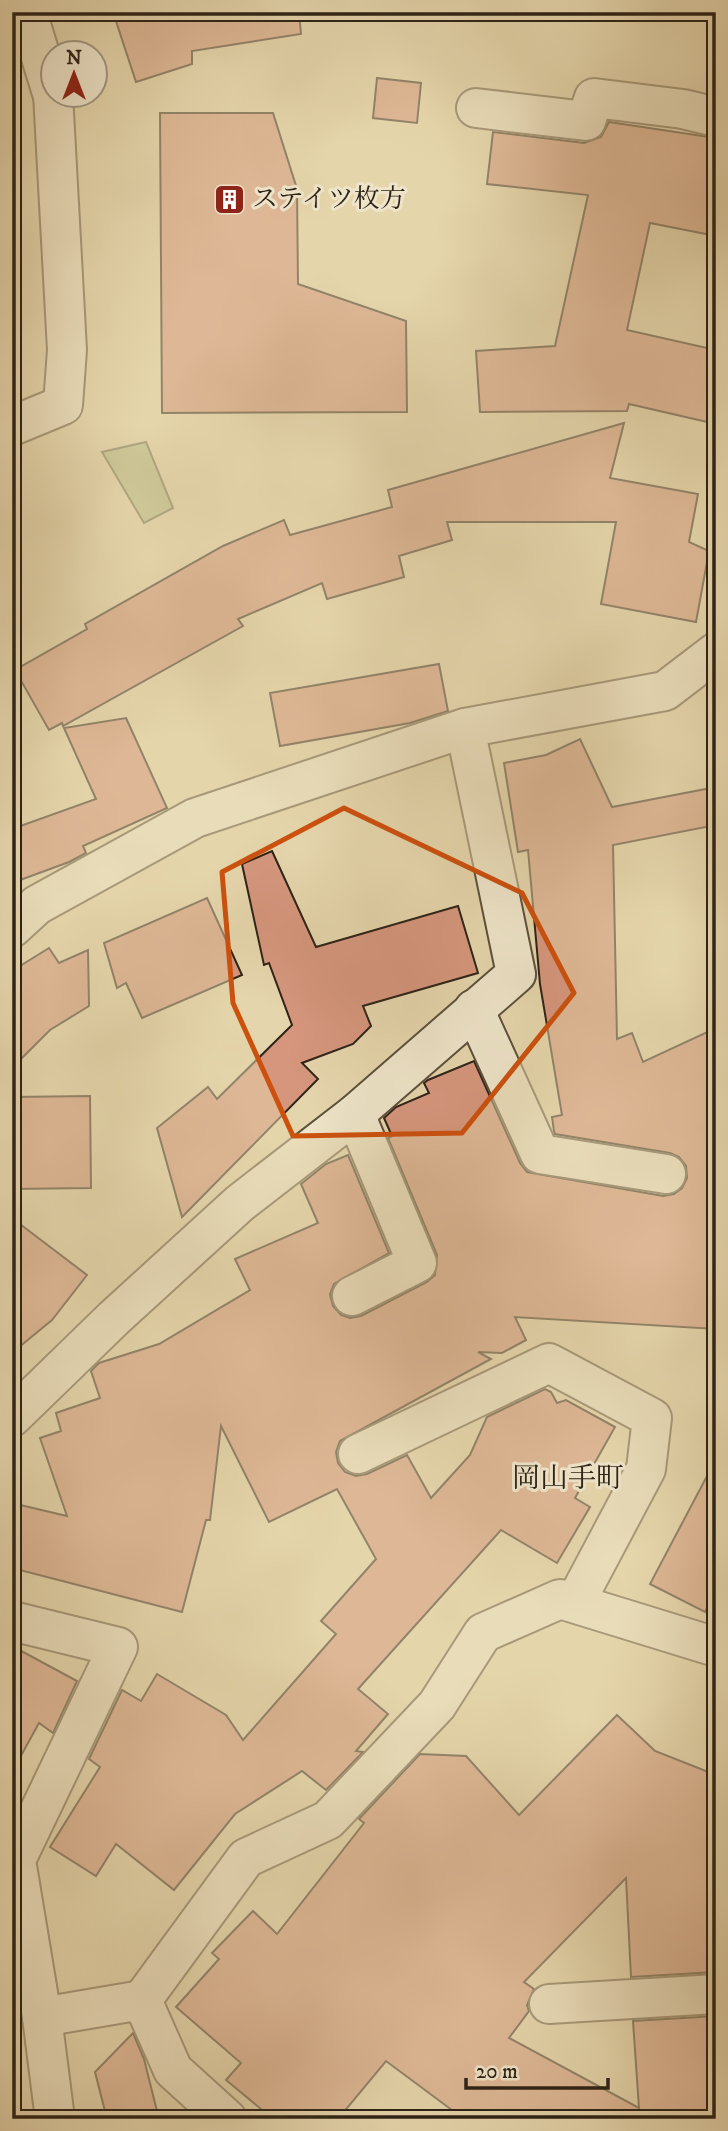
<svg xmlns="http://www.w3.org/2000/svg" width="728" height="2131" viewBox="0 0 728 2131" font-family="'IM FELL DW Pica','Noto Serif JP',serif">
  <rect width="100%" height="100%" fill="#e5d5ac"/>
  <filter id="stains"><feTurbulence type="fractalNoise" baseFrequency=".00286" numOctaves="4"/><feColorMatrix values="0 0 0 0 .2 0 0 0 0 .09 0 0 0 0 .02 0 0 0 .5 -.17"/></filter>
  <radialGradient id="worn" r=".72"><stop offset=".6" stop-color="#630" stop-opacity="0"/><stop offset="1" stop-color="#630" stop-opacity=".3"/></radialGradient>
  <polygon fill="#b6bd88" stroke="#727050" stroke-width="2" points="146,442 173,508 144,523 102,452"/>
  <g fill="#d5967d" stroke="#2e2317" stroke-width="2">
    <polygon points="113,12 299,12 301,34 192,51 192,64 136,82"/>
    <polygon points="377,78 421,83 417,123 373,118"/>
    <polygon points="160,113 273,113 297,189 298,284 406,321 407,412 162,413"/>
    <polygon points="609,122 716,138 716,236 650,223 627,330 716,350 716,424 629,404 627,411 480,412 476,351 555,346 588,195 487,184 493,132 584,143 601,137"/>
    <polygon points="624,423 610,478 698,494 689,542 709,551 696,622 601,604 616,522 447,522 452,540 399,556 404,577 327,599 322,583 238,619 243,626 63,726 62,723 49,730 15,670 87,629 85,624 223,546 284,520 290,535 392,507 388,490"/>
    <polygon points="439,664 448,711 410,723 280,746 270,693"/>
    <polygon points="126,718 167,808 83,846 86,853 69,862 12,883 12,829 96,799 64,728"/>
    <polygon points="580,739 612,807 716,787 716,825 613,845 617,1039 632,1033 643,1062 716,1028 716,1329 515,1317 526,1340 502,1353 478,1352 491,1359 340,1441 336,1452 338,1463 345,1472 356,1476 367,1474 407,1455 431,1498 470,1455 487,1417 545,1389 551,1392 557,1403 566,1400 615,1427 575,1498 590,1507 557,1563 501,1530 358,1689 388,1714 356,1751 363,1752 326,1790 302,1771 235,1814 174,1890 116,1844 96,1876 50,1847 100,1767 89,1759 122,1690 141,1701 157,1674 226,1715 243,1740 336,1634 321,1621 376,1559 337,1489 269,1522 221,1426 210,1520 206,1520 182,1612 12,1568 12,1503 67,1516 40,1438 61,1431 56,1413 100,1398 91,1371 99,1363 159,1344 250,1290 235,1259 318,1223 301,1184 326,1164 348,1155 389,1253 334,1284 330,1294 333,1306 341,1315 350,1318 361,1316 427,1282 435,1275 437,1255 388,1138 392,1136 384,1118 396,1107 429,1093 424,1083 428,1080 474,1061 520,1163 527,1172 663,1196 674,1194 682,1188 687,1178 686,1166 679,1157 670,1153 555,1134 554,1131 552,1117 562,1115 540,984 528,850 518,852 504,763 546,755"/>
    <polygon points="272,851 316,947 458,906 478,973 363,1006 371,1026 353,1044 302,1063 318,1079 182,1217 157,1128 208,1087 217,1099 292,1025 269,963 264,965 242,864"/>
    <polygon points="207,898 242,975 142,1018 126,983 117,988 104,943"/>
    <polygon points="49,948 59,963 88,950 89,1006 50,1030 12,1068 12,971"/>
    <polygon points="90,1096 91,1188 12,1189 12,1097"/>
    <polygon points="12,1218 87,1275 52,1320 12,1353"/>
    <polygon points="716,1459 716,1591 705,1612 650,1584"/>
    <polygon points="12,1646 77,1681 53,1733 39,1723 12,1772"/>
    <polygon points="617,1715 655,1751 716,1775 716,1972 631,1977 626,1878 524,1982 534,1989 527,2005 529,2011 509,2038 639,2108 633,2021 716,2016 716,2119 464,2119 386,2061 338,2119 273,2119 226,2080 241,2063 176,2007 219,1959 212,1953 253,1911 277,1934 364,1823 359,1819 420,1754 466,1756 519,1815"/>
    <polygon points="133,2033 144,2059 159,2119 107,2119 95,2072"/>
  </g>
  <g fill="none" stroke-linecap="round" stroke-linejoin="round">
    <defs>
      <g id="minor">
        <polyline points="27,12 52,93"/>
        <polyline points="476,108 586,121 594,98 683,109 716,117"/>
        <polyline points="12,426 63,405 67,350 53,94"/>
        <polyline points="12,928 37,905 195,818 465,728 665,691 716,652"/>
        <polyline points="474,1009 540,1154 666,1174"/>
        <polyline points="352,1296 417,1263 355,1114"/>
        <polyline points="12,1417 114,1318 240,1203 355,1114 516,974 465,728"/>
        <polyline points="358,1454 549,1363 652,1418 646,1469 575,1603"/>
        <polyline points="12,1621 118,1647 16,1860 42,2017 55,2119"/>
        <polyline points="549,2004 716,1994"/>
        <polyline points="42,2017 142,2000"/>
        <polyline points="227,2119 173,2070 142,2000 246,1858 328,1820 437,1705 483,1633 560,1599 716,1647"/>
      </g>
    </defs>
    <use href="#minor" stroke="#5c503c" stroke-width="42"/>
    <use href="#minor" stroke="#eee4c9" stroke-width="38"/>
  </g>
  <path d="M0 0H728V2131H0ZM 344,808 L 522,893 L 574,993 L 462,1133 L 293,1136 L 233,1003 L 222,872 Z" fill="#e5d5ac" fill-opacity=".55" fill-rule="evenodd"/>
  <path fill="none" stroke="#cc510e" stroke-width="5" stroke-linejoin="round" d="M 344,808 L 522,893 L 574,993 L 462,1133 L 293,1136 L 233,1003 L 222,872 Z"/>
  <defs>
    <symbol id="building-square" viewBox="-11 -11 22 22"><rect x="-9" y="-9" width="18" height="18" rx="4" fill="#8f2418" stroke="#eee4c9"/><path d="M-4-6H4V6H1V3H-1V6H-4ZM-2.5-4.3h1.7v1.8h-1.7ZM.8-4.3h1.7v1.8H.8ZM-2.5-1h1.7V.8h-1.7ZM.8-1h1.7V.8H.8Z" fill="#fff"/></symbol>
  </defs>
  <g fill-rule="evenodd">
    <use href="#building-square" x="212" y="182" width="35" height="35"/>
  </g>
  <g text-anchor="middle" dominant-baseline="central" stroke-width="6" stroke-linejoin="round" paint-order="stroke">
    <g font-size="26" fill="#2e2317" stroke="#eee4c9" text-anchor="start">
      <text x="252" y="199">ステイツ枚方</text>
    </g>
    <g font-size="28" fill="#2e2317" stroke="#eee4c9">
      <text x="568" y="1478">岡山手町</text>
    </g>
  </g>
  <rect width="728" height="2131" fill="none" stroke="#e5d5ac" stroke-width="42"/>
  <rect x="14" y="14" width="700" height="2103" fill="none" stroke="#2e2317" stroke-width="3.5"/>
  <rect x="21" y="21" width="686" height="2089" fill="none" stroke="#2e2317" stroke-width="2"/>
  <g transform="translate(74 74)"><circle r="33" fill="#eee4c9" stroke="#a19782" stroke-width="2"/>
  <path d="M0-5L12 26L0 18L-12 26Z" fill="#8f2418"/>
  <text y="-10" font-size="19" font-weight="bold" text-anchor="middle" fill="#2e2317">N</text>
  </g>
  <path d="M466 2078v10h142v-10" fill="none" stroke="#2e2317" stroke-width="3.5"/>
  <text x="476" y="2078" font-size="21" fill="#2e2317" stroke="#eee4c9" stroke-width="5" paint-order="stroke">20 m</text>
  <rect width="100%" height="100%" filter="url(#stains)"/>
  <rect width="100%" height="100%" fill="url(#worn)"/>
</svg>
